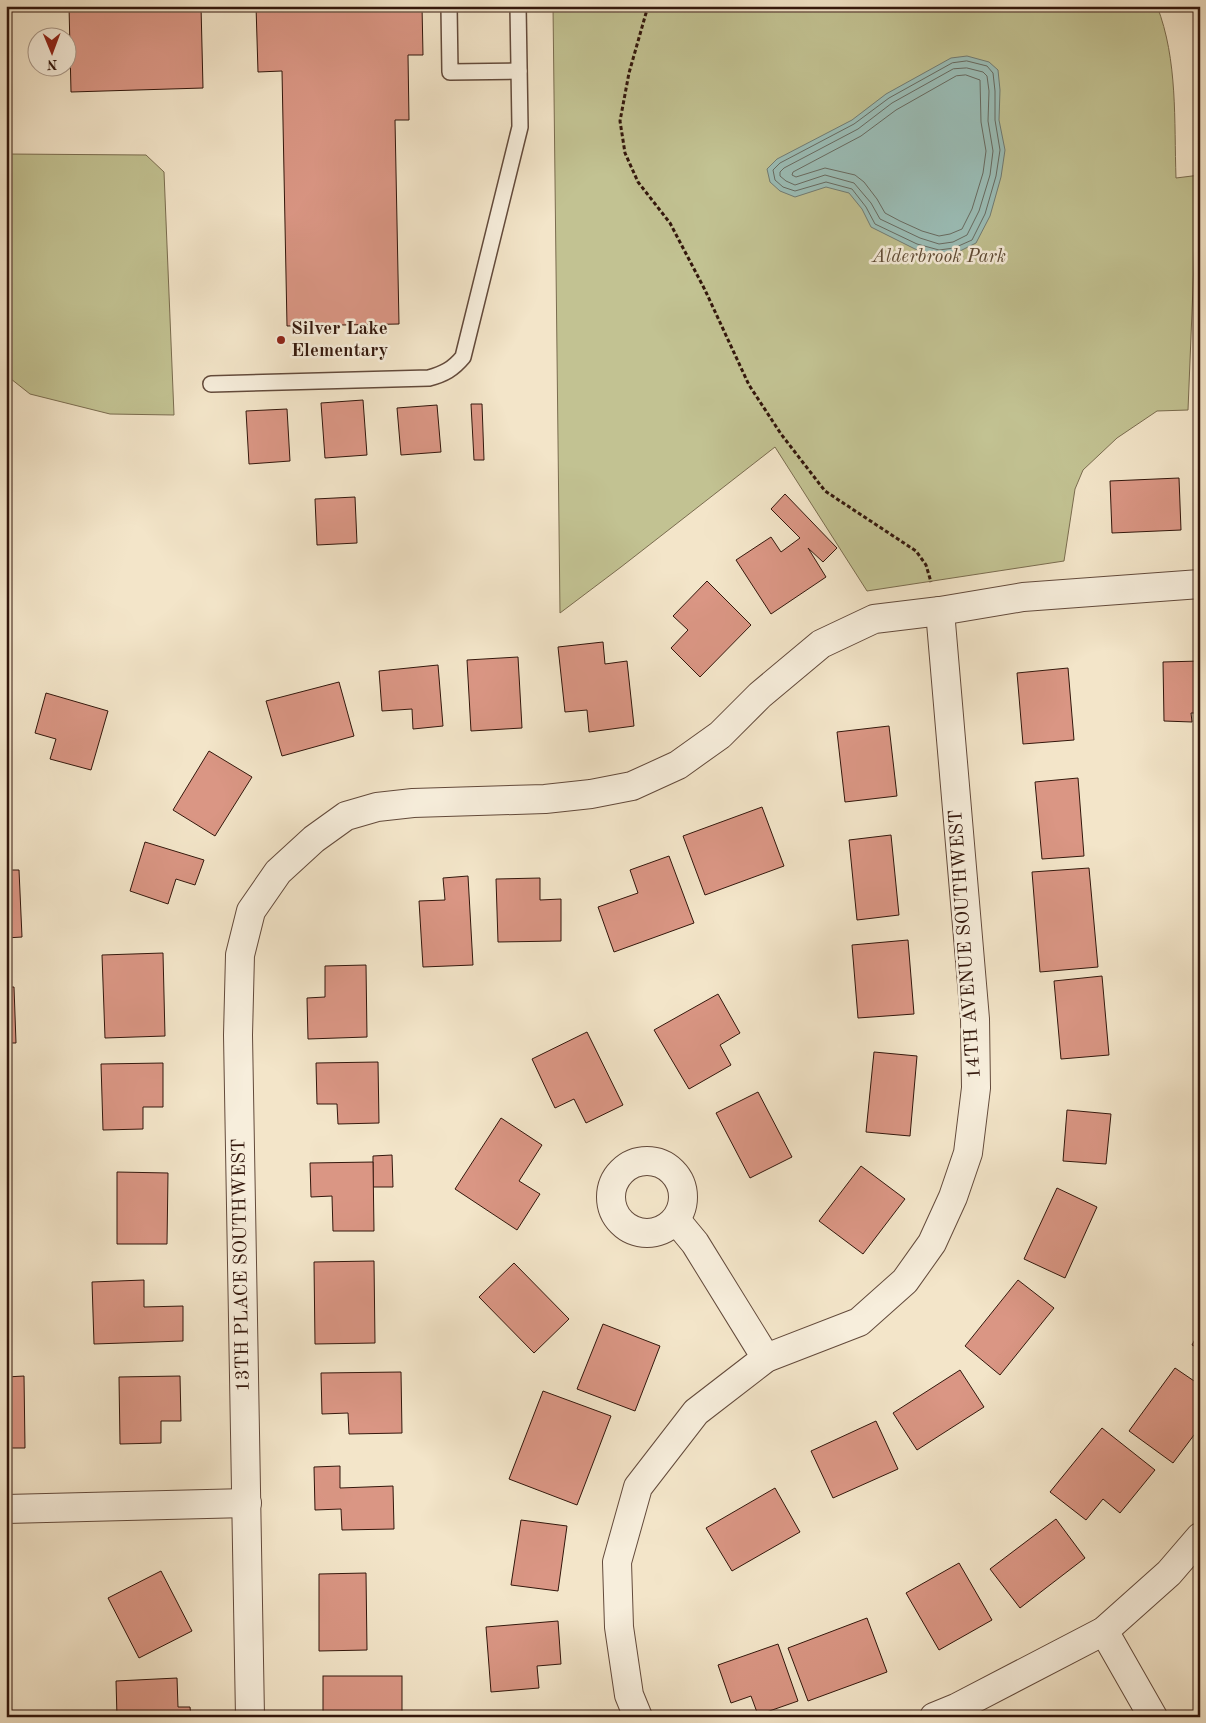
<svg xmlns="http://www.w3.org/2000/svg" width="1206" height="1723" viewBox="0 0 1206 1723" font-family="'Old Standard TT',serif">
  <rect width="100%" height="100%" fill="#f3e5c9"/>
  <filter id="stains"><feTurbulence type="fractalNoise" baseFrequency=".004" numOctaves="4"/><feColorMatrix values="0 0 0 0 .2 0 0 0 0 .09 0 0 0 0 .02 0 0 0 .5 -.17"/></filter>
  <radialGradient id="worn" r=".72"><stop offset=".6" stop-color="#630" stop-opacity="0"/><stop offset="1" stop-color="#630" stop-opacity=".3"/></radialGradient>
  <g fill="#c2c292" stroke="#7a6c4f">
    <path d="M 553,6 L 1157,6 C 1178,60 1174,121 1176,178 L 1200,175 L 1200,212 L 1196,213 L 1188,410 L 1157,411 L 1117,438 L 1083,470 L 1075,489 L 1064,561 L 867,591 L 775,447 L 621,567 L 560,613 Z"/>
    <polygon points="6,154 146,155 164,172 174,415 110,414 30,394 6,375"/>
  </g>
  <polygon fill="#9bbfb9" stroke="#717c74" points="967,56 989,62 998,70 1000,90 999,120 1005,150 1001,177 990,216 976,243 956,253 938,256 915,249 871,227 862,209 849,193 826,187 795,197 780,191 770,182 767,169 777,159 852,120 886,94 951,58"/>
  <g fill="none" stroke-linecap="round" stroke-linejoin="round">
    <g stroke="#676b62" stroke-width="1">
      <polygon points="967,61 987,66 993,73 995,91 995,120 1000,150 996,176 985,214 972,240 954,248 939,250 917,244 875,224 866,207 852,189 826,182 795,191 783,187 775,180 773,170 780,163 854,124 889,98 952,63"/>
      <polygon points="967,68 983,72 987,76 989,91 988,121 993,151 990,175 979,211 967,235 953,242 939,244 920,238 880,219 871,203 854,183 825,175 795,185 786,181 780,176 780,172 784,168 858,129 892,103 953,69"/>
      <polygon points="966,75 980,80 981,122 986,151 983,173 972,209 962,229 950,234 939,236 922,231 900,221 885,213 877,199 864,182 855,175 825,168 796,177 792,175 793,172 861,136 896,110 956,76"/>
    </g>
  </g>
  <g fill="#da9684" stroke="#33170c">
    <polygon points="69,6 201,6 203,88 71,92"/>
    <polygon points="256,6 422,6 423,55 408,55 409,120 395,120 399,324 287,326 282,71 258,72"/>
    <polygon points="363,400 367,455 325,458 321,403"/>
    <polygon points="471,404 482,404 484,460 474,460"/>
    <polygon points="437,405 441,452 401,455 397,408"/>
    <polygon points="287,409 290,461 249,464 246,411"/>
    <polygon points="1179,478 1181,530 1112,533 1110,481"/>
    <polygon points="785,494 837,548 823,562 808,548 826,577 771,614 736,560 771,537 781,552 800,538 771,509"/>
    <polygon points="355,497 357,543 317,545 315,499"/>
    <polygon points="707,581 751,625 700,677 671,648 688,630 673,616"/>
    <polygon points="603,642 605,664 627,661 634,726 589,732 587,710 565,712 558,647"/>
    <polygon points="518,657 522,728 471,731 467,660"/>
    <polygon points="1200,661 1200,713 1191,713 1192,722 1164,721 1163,662"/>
    <polygon points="438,665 443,726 413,729 412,709 382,711 379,671"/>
    <polygon points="1068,668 1074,740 1023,744 1017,673"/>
    <polygon points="339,682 354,736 282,756 266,701"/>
    <polygon points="46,693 108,711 91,770 50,759 56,739 35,733"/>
    <polygon points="889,726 897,796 845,802 837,732"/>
    <polygon points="209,751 252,777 215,836 173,810"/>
    <polygon points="1078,778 1084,856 1042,859 1035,782"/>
    <polygon points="762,807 784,866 705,895 683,836"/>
    <polygon points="891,835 899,915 857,920 849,840"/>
    <polygon points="145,842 204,860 195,885 176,879 168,904 130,891"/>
    <polygon points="669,856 694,923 614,952 598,907 638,893 630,870"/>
    <polygon points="1089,868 1098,967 1040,972 1032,872"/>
    <polygon points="6,870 19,870 22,937 6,938"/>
    <polygon points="468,876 473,965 423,967 419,901 445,900 443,878"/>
    <polygon points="540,878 540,900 561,899 561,941 498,942 496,879"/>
    <polygon points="908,940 914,1014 858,1018 852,945"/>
    <polygon points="163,953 165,1036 105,1038 102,955"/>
    <polygon points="366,965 367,1037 308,1039 307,998 325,997 325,966"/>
    <polygon points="1102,976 1109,1055 1061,1059 1054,981"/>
    <polygon points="6,987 14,987 16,1043 6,1043"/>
    <polygon points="718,994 740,1033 720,1045 731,1065 689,1089 654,1030"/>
    <polygon points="587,1032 623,1105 586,1123 574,1099 555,1108 532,1059"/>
    <polygon points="874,1052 917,1056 910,1136 866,1132"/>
    <polygon points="378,1062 379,1123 338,1124 337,1104 317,1104 316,1063"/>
    <polygon points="163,1063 163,1107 143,1107 143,1129 103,1130 101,1064"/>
    <polygon points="6,1077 10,1077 11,1145 6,1146"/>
    <polygon points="758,1092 792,1157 750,1178 716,1113"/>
    <polygon points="1067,1110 1111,1114 1106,1164 1063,1161"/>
    <polygon points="501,1118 542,1145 519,1181 540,1194 517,1230 455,1189"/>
    <polygon points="392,1155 393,1187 373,1187 373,1156"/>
    <polygon points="373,1162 374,1231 333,1231 332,1196 311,1197 310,1163"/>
    <polygon points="861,1166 905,1199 863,1254 819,1221"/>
    <polygon points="117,1172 168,1173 167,1244 117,1244"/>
    <polygon points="6,1185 8,1249 6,1249"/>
    <polygon points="1057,1188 1097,1207 1065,1278 1024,1259"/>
    <polygon points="374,1261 375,1343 315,1344 314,1262"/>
    <polygon points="514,1263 569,1319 534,1353 479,1297"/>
    <polygon points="144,1280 144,1307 183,1306 183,1341 94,1344 92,1282"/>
    <polygon points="1018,1280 1054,1308 1000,1375 965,1346"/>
    <polygon points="603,1324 660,1346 635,1411 577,1389"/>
    <polygon points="1200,1330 1200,1349 1192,1345"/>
    <polygon points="1175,1368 1200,1385 1200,1427 1173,1463 1129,1431"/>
    <polygon points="960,1370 984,1407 917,1450 893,1413"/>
    <polygon points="401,1372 402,1433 349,1434 348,1413 322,1414 321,1373"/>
    <polygon points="24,1376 25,1448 6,1448 6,1377"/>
    <polygon points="180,1376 181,1421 161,1421 161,1443 120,1444 119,1377"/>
    <polygon points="543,1391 611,1416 577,1505 509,1479"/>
    <polygon points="876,1421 898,1469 833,1498 811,1451"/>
    <polygon points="1102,1428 1155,1470 1120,1513 1103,1499 1086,1520 1050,1492"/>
    <polygon points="340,1466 340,1488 393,1486 394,1529 342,1530 341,1509 315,1510 314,1467"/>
    <polygon points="775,1488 800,1532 732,1571 706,1528"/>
    <polygon points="1056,1519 1085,1558 1020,1608 990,1569"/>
    <polygon points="521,1520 567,1526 558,1591 511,1585"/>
    <polygon points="959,1563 992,1620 939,1650 906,1593"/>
    <polygon points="161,1571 192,1631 139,1658 108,1598"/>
    <polygon points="366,1573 367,1650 319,1651 319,1574"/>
    <polygon points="867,1618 887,1672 808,1701 788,1648"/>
    <polygon points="558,1621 561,1664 537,1666 539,1688 491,1692 486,1627"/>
    <polygon points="778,1644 798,1701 758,1715 751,1696 731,1703 718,1665"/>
    <rect x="323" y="1676" width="79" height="41"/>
    <polygon points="177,1678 178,1707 190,1707 191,1717 117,1717 116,1681"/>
  </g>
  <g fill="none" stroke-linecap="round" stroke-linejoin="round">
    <defs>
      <g id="lane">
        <polyline points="449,6 450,72 519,71"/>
        <path d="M 211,384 L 429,378 C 444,374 453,369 463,357 L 520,127 L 518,6"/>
      </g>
      <g id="street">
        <circle cx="647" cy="1197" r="36"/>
        <polyline points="676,1220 695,1243 766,1358"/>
        <polyline points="6,1509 247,1503"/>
        <polyline points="1104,1631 1153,1717"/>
        <polyline points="250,1717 238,1035 240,955 251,911 278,872 314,839 346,816 377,807 413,803 545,799 591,794 632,786 678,765 720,735 760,695 821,644 874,619 940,611 1023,597 1200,584"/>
        <polyline points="638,1717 629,1695 619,1627 617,1562 638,1487 696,1412 766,1358 859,1322 905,1281 932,1243 953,1197 968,1153 976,1088 975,1019 940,611"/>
        <polyline points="934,1717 956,1708 1104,1631 1169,1573 1200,1537"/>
      </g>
    </defs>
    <use href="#lane" stroke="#634a3b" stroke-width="18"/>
    <use href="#street" stroke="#634a3b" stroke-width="30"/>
    <polyline stroke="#33170c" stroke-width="3" stroke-dasharray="4 2.5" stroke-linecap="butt" points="648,6 629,73 620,121 625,153 638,182 670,223 705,290 749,385 781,434 825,491 916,551 926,565 931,582"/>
    <use href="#lane" stroke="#f7eedc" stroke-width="15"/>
    <use href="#street" stroke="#f7eedc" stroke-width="28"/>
  </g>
  <circle fill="#8f2418" stroke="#f7eedc" stroke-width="2" cx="281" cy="340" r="5"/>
  <g text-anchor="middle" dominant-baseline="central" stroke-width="5" stroke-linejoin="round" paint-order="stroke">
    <g font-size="19" font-style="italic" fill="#5e4a34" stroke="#f7eedc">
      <text x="939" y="257">Alderbrook Park</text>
    </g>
    <g font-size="19" font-weight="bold" fill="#33170c" stroke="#f7eedc" text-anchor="start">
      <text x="291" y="329">Silver Lake<tspan x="291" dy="22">Elementary</tspan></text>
    </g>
    <g font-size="19" fill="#33170c" stroke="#f7eedc">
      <text transform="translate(966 944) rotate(-94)">14TH AVENUE SOUTHWEST</text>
      <text transform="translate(242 1265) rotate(-91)">13TH PLACE SOUTHWEST</text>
    </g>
  </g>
  <rect width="1206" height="1723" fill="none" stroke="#f3e5c9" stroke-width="25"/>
  <rect x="8" y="8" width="1191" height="1708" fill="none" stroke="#33170c" stroke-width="2.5"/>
  <rect x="12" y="12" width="1181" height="1698" fill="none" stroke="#33170c"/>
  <g transform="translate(52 52) rotate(179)"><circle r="24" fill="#f7eedc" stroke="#a99889"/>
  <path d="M0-4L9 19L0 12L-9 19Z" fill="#8f2418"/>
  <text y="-8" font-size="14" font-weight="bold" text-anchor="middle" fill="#33170c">N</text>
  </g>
  <rect width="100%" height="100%" filter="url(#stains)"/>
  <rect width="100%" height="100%" fill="url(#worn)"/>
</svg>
